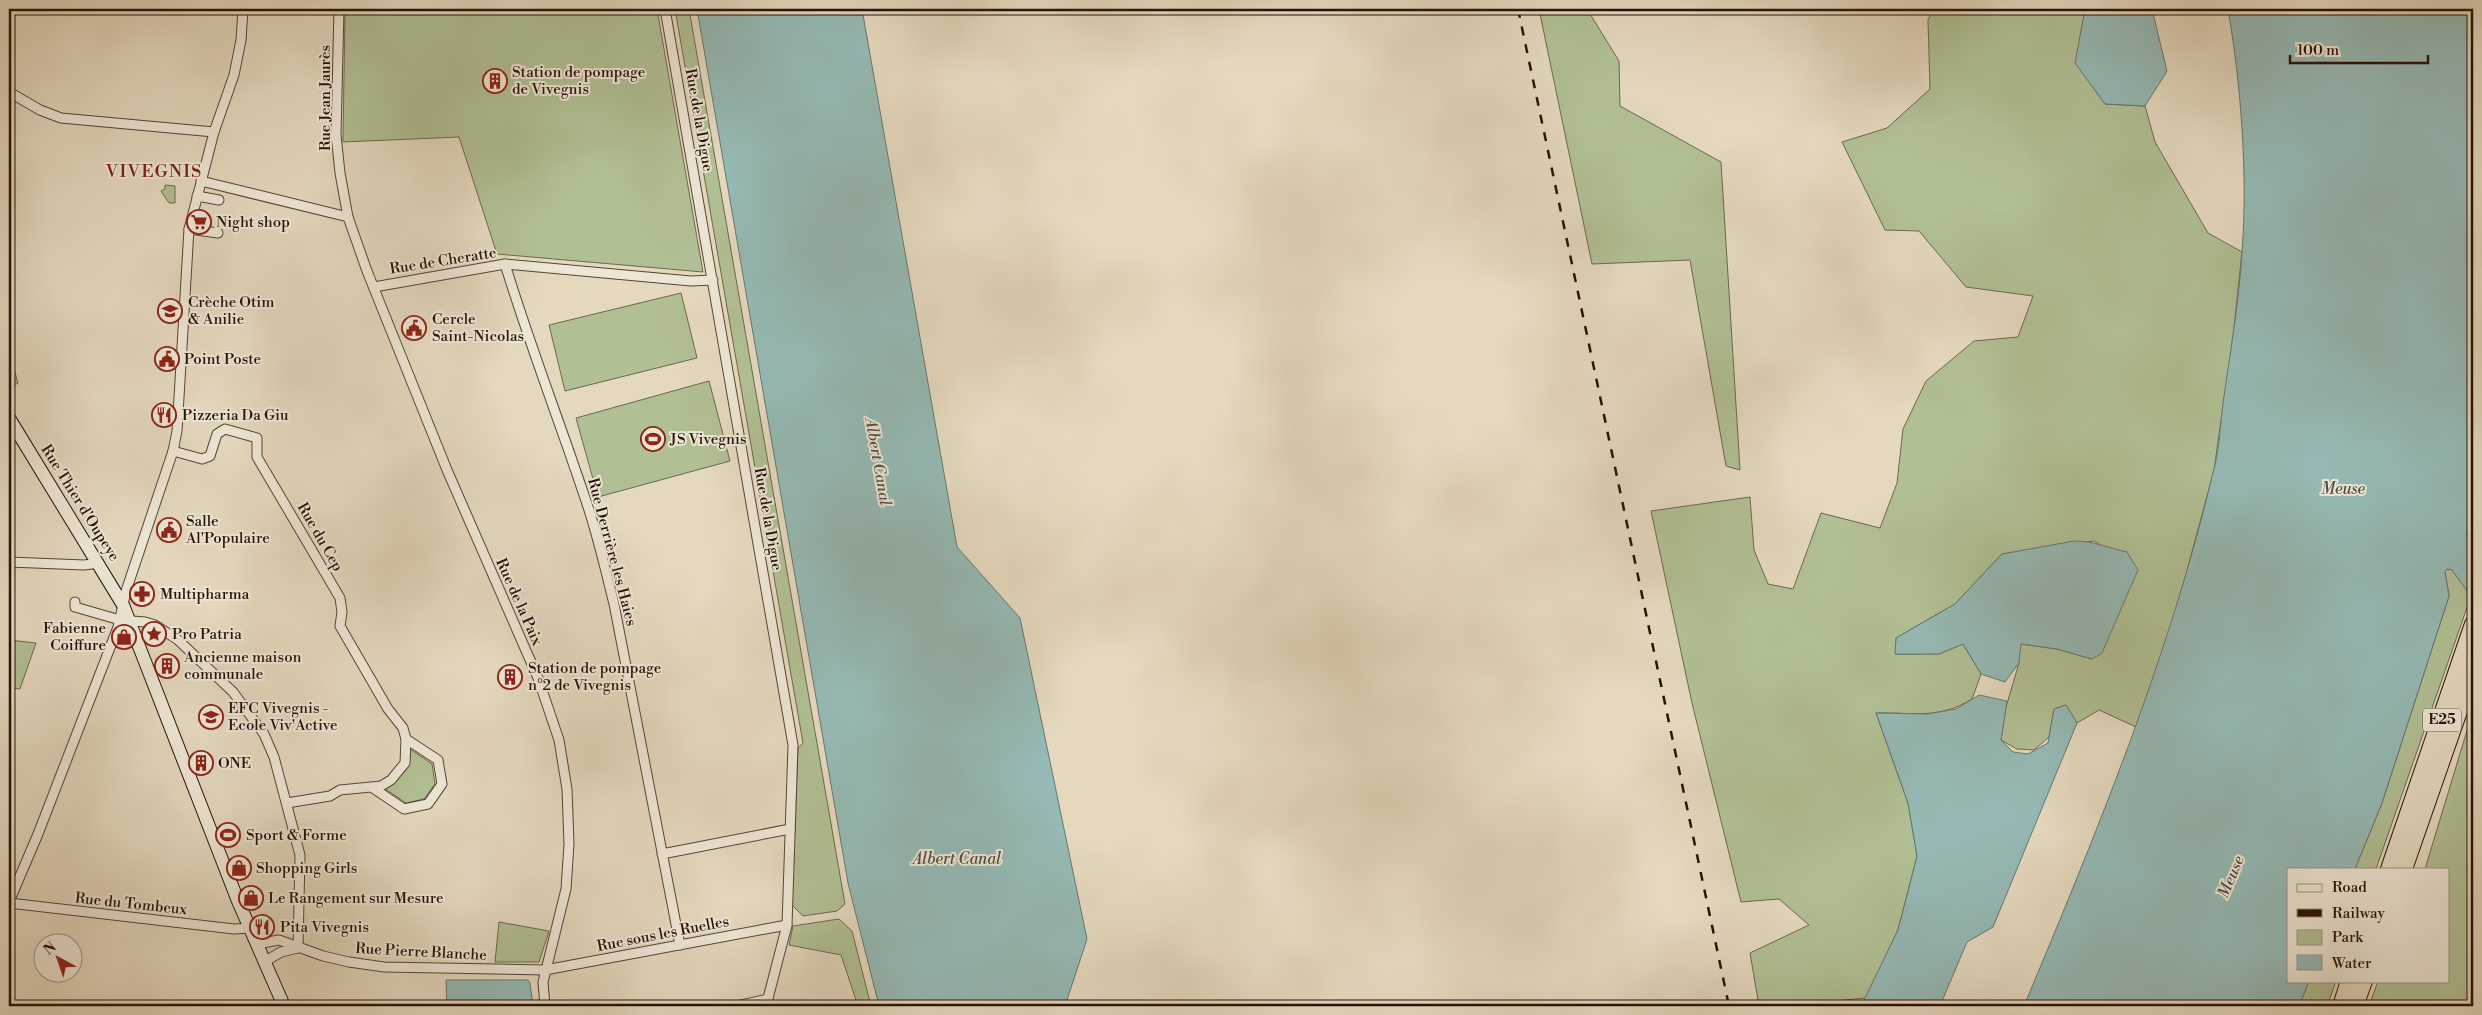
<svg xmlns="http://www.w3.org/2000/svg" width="2482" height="1015" viewBox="0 0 2482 1015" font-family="'Libre Bodoni',serif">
  <rect width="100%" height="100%" fill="#e4d8be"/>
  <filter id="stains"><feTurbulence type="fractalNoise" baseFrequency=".004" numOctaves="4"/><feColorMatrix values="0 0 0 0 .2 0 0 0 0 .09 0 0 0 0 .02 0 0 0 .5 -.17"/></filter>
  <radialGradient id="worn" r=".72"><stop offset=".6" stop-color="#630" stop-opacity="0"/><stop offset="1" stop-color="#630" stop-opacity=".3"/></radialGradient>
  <g fill="#b1bf94" stroke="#6c684e">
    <polygon points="345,9 657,9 703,272 497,254 459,137 343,142"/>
    <polygon points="675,9 689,9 845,904 837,911 803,916 792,905 798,748 803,743"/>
    <polygon points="1539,9 1587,9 1619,61 1620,106 1721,162 1740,470 1726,466 1690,260 1592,264"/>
    <path d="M 1933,9 L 2085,9 L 2076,63 L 2105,104 L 2145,106 L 2155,142 L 2208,233 L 2242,252 L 2233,337 L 2214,470 L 2175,615 L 2136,727 L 2099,710 L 2077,723 L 2066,705 L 2054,709 L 2049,737 L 2034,750 L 2017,749 L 2001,740 L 2006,707 L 2019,663 L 2020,644 L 2057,649 L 2092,659 L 2127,552 L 2107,549 L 2094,541 L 2002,554 L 1955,604 L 1896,638 L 1896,654 L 1939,654 L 1963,644 L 1981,674 L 1972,699 C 1938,720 1913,712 1876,713 L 1908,803 L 1917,856 L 1898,930 L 1866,998 L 1803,1004 L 1800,1006 L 1759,1006 L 1750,953 L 1809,925 L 1779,899 L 1741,902 L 1692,703 L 1651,511 L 1750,497 L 1754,550 L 1768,584 L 1793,589 L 1821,513 L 1880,528 L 1897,483 L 1903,429 L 1926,381 L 1974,341 L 2018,337 L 2033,296 L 1966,287 L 1919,231 L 1885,230 L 1842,142 L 1887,128 L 1930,89 L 1928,20 Z"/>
    <polygon points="165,185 175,186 175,203 169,203 161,191 165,189"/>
    <polygon points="681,293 697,358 565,391 549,325"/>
    <polygon points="9,352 18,383 9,388"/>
    <polygon points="709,381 730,461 598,497 576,418"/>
    <polygon points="2447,569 2452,570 2471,596 2376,869 2355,869 2382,803 2449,596 2445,572"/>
    <polygon points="9,640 36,643 20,689 12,688 9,696"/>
    <polygon points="2473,711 2473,1006 2369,1006 2378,981 2448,981 2448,869 2425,869"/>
    <polygon points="410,749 432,764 435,784 424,799 406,803 384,788 407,763"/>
    <polygon points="839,919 852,931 871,1006 858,1006 841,955 789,945 793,926"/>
    <polygon points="499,922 549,931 539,962 495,962"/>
    <polygon points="2309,981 2336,981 2327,1006 2299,1006"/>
  </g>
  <g fill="#95b9b4" stroke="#69766f">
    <polygon points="697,9 862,9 957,547 1020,618 1087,939 1065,1006 879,1006 848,883"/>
    <polygon points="2085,9 2152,9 2167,71 2145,106 2105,104 2075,63"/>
    <path d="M 2228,9 L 2473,9 L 2473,496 L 2467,535 L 2473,565 L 2473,599 L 2452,570 L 2447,569 L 2445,572 L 2449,596 L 2382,803 L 2355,869 L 2288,869 L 2288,981 L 2309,981 L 2299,1006 L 2024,1006 C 2097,832 2169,657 2213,473 C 2220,448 2220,422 2224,396 C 2231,348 2239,300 2242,252 C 2248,174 2241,85 2228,9 Z"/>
    <path d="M 2074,541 C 2095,541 2107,548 2127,552 L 2138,570 L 2102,653 L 2092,659 L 2057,649 L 2021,644 L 2019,663 L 2005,682 L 1981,674 L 1963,644 L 1939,654 L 1895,654 L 1896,638 L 1955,604 L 2002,554 Z"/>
    <polygon points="1979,695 2007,701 2001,740 2013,752 2028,754 2048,743 2054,709 2066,705 2077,723 1993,927 1967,942 1940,1006 1800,1006 1803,1004 1862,1004 1898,930 1917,856 1908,803 1876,713 1927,714 1956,709"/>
    <polygon points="446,980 528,980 530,983 533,1006 447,1006"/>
  </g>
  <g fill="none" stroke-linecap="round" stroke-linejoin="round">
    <defs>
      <g id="minor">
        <polyline points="339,9 336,135 340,173 348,217 367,271 447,470 538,678 559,740 567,789 569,844 566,889 543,982 545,1006"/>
        <polyline points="665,9 793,745 787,925 766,1006"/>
        <polyline points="9,92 40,110 61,118 214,132"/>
        <polyline points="201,181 348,217"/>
        <polyline points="197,196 219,200"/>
        <polyline points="189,229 218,233"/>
        <path d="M 505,264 C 529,343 559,420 585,498 C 597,532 605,568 614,604 L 680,945"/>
        <polyline points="374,287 505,264 691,281 713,280"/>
        <polyline points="173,451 202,459 210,456 217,434 225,429 257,438 257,457 340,598 342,612 340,626 388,709 403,728 406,739 405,763 391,780 381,786 340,790 330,796 287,803"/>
        <polyline points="9,562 84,565 99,563"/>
        <polyline points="75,602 75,607 120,620 145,622 155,625 178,640 233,692 264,734 274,757 300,855 298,948"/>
        <polyline points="373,788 404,809 428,804 442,784 438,760 406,739"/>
        <polyline points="662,854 790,829"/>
        <polyline points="9,902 38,834 118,627 126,591 173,451 177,431 189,229 214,132 234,75 241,40 243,9"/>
        <polyline points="9,903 234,929 250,928"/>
        <polyline points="257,944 279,940 323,956 349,962 384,967 545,970 787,925"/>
        <polyline points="264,962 281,952 298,948"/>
        <polyline points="736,1006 768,999"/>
      </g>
      <polyline id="secondary" points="9,418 123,605 238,901 284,1006"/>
      <g id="motorway">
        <polyline points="2389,869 2473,624"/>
        <polyline points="2404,869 2473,671"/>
        <polyline points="2341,1006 2349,981"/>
        <polyline points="2355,1006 2364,981"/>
      </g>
    </defs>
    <use href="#minor" stroke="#564436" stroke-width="11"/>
    <use href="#secondary" stroke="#271208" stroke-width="14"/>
    <use href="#motorway" stroke="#271208" stroke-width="18"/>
    <use href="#minor" stroke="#ede6d5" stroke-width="9"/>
    <use href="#secondary" stroke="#ede6d5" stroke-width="12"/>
    <use href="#motorway" stroke="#e4d8be" stroke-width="16"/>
    <polyline stroke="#271208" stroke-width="2.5" stroke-dasharray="9 9" stroke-linecap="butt" points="1518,9 1729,1006"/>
  </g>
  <defs>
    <symbol id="building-ring" viewBox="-11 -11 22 22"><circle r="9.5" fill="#ede6d5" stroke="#8f2418" stroke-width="1.5"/><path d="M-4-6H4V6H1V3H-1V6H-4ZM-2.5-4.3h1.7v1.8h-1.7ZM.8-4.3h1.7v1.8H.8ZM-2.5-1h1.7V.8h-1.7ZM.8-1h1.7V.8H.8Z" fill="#8f2418"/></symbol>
    <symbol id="supermarket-ring" viewBox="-11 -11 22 22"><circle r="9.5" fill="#ede6d5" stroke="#8f2418" stroke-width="1.5"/><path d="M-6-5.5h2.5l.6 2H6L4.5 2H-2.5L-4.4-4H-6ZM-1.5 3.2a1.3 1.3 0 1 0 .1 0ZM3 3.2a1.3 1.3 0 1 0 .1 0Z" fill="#8f2418"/></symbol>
    <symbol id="school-ring" viewBox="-11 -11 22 22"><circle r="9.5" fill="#ede6d5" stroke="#8f2418" stroke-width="1.5"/><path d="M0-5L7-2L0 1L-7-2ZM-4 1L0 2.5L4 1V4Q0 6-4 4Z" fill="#8f2418"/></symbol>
    <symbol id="civic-ring" viewBox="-11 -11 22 22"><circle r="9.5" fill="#ede6d5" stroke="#8f2418" stroke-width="1.5"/><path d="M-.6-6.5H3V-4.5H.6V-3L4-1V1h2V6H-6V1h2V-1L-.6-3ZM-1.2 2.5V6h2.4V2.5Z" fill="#8f2418"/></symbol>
    <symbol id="restaurant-ring" viewBox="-11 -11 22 22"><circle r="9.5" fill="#ede6d5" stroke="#8f2418" stroke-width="1.5"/><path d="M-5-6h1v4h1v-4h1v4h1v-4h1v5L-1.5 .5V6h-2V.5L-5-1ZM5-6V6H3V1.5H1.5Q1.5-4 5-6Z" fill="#8f2418"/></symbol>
    <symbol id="stadium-ring" viewBox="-11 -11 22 22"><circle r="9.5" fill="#ede6d5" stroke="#8f2418" stroke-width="1.5"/><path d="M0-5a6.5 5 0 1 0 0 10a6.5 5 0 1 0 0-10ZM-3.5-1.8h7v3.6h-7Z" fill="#8f2418"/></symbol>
    <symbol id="pharmacy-ring" viewBox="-11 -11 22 22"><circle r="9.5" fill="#ede6d5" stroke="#8f2418" stroke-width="1.5"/><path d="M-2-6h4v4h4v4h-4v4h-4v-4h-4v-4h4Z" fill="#8f2418"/></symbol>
    <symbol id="sight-ring" viewBox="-11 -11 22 22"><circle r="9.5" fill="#ede6d5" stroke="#8f2418" stroke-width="1.5"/><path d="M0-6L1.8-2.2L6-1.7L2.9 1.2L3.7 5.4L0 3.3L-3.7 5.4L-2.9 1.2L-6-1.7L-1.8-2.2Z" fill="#8f2418"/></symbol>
    <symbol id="shop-ring" viewBox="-11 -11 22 22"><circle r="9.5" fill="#ede6d5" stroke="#8f2418" stroke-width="1.5"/><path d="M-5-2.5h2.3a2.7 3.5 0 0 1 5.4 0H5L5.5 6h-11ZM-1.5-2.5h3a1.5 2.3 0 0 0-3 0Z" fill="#8f2418"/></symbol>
  </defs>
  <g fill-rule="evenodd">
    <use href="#building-ring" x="481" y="67" width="28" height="28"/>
    <use href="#supermarket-ring" x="185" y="208" width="28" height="28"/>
    <use href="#school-ring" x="156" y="297" width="28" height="28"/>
    <use href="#civic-ring" x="400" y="314" width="28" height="28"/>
    <use href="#civic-ring" x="153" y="345" width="28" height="28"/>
    <use href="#restaurant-ring" x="150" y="401" width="28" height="28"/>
    <use href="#stadium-ring" x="639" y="425" width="28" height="28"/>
    <use href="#civic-ring" x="155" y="516" width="28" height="28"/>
    <use href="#pharmacy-ring" x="128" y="580" width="28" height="28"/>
    <use href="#sight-ring" x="140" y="620" width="28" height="28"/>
    <use href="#shop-ring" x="110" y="623" width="28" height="28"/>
    <use href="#building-ring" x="153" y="652" width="28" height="28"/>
    <use href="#building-ring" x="496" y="663" width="28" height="28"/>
    <use href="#school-ring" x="197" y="703" width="28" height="28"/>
    <use href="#building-ring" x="187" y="749" width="28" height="28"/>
    <use href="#stadium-ring" x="214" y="821" width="28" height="28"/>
    <use href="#shop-ring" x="225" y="854" width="28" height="28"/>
    <use href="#shop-ring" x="237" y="884" width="28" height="28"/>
    <use href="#restaurant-ring" x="248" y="913" width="28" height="28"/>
  </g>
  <g text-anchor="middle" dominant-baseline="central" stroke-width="4" stroke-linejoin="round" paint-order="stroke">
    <rect fill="#ede6d5" stroke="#625246" stroke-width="1" x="2423" y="708.5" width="38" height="23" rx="4"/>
    <g font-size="14" font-weight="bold" fill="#271208">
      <text x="2442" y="720">E25</text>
    </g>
    <g font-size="15" fill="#271208" stroke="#ede6d5" text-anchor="start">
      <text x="512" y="72">Station de pompage<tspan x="512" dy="17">de Vivegnis</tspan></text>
      <text x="216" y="222">Night shop</text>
      <text x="188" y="302">Crèche Otim<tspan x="188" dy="17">&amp; Anilie</tspan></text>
      <text x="432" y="319">Cercle<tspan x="432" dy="17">Saint-Nicolas</tspan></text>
      <text x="184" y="359">Point Poste</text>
      <text x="182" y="415">Pizzeria Da Giu</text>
      <text x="670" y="439">JS Vivegnis</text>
      <text x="186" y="521">Salle<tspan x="186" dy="17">Al'Populaire</tspan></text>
      <text x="160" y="594">Multipharma</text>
      <text x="106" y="628" text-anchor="end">Fabienne<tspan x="106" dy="17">Coiffure</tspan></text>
      <text x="172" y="634">Pro Patria</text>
      <text x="184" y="657">Ancienne maison<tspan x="184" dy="17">communale</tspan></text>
      <text x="528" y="668">Station de pompage<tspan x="528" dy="17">n°2 de Vivegnis</tspan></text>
      <text x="228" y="708">EFC Vivegnis -<tspan x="228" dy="17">Ecole Viv'Active</tspan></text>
      <text x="218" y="763">ONE</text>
      <text x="246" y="835">Sport &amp; Forme</text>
      <text x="256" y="868">Shopping Girls</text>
      <text x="268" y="898">Le Rangement sur Mesure</text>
      <text x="280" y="927">Pita Vivegnis</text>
    </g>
    <g font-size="15" fill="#271208" stroke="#ede6d5">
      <text transform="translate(325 98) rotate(-90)">Rue Jean Jaurès</text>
      <text transform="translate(699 120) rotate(80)">Rue de la Digue</text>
      <text transform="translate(443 261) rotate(-9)">Rue de Cheratte</text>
      <text transform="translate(80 503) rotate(58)">Rue Thier d'Oupeye</text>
      <text transform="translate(768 519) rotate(80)">Rue de la Digue</text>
      <text transform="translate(320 537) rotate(60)">Rue du Cep</text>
      <text transform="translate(612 552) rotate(75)">Rue Derrière les Haies</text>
      <text transform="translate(519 602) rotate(66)">Rue de la Paix</text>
      <text transform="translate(131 904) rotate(6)">Rue du Tombeux</text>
      <text transform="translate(663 934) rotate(-11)">Rue sous les Ruelles</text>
      <text transform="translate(421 952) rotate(3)">Rue Pierre Blanche</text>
    </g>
    <g font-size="16" font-style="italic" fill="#4e4c44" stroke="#ede6d5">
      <text transform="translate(878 462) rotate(80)">Albert Canal</text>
      <text x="2343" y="489">Meuse</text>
      <text x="957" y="859">Albert Canal</text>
      <text transform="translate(2231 877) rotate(-67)">Meuse</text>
    </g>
    <g font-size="18" letter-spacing="1" fill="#7a1f14" stroke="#ede6d5">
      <text x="154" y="171">VIVEGNIS</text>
    </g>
  </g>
  <rect width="2482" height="1015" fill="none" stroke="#e4d8be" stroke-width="30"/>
  <rect x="10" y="10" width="2462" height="995" fill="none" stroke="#271208" stroke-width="2.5"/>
  <rect x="15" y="15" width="2452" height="985" fill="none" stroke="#271208"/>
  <rect x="2287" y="868" width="162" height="115" fill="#ede6d5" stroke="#9e9183"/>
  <rect x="2297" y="884" width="25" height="8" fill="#ede6d5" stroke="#9e9183"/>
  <text x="2332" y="892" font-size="15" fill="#271208">Road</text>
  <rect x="2297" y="909" width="25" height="8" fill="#271208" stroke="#9e9183"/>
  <text x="2332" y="918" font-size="15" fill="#271208">Railway</text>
  <rect x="2297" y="930" width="25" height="15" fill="#b1bf94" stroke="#9e9183"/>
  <text x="2332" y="942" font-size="15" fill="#271208">Park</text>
  <rect x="2297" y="955" width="25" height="15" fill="#95b9b4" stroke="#9e9183"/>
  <text x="2332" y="968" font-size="15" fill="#271208">Water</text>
  <g transform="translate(58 958) rotate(320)"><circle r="24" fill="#ede6d5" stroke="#9e9183"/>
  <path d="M0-4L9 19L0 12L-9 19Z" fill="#8f2418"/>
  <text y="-8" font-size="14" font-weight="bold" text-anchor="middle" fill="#271208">N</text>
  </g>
  <path d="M2290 55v8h138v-8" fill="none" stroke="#271208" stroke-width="2.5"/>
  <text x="2297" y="55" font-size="15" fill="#271208" stroke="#ede6d5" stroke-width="4" paint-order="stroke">100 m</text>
  <rect width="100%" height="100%" filter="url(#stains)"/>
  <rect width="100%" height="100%" fill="url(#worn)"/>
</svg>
